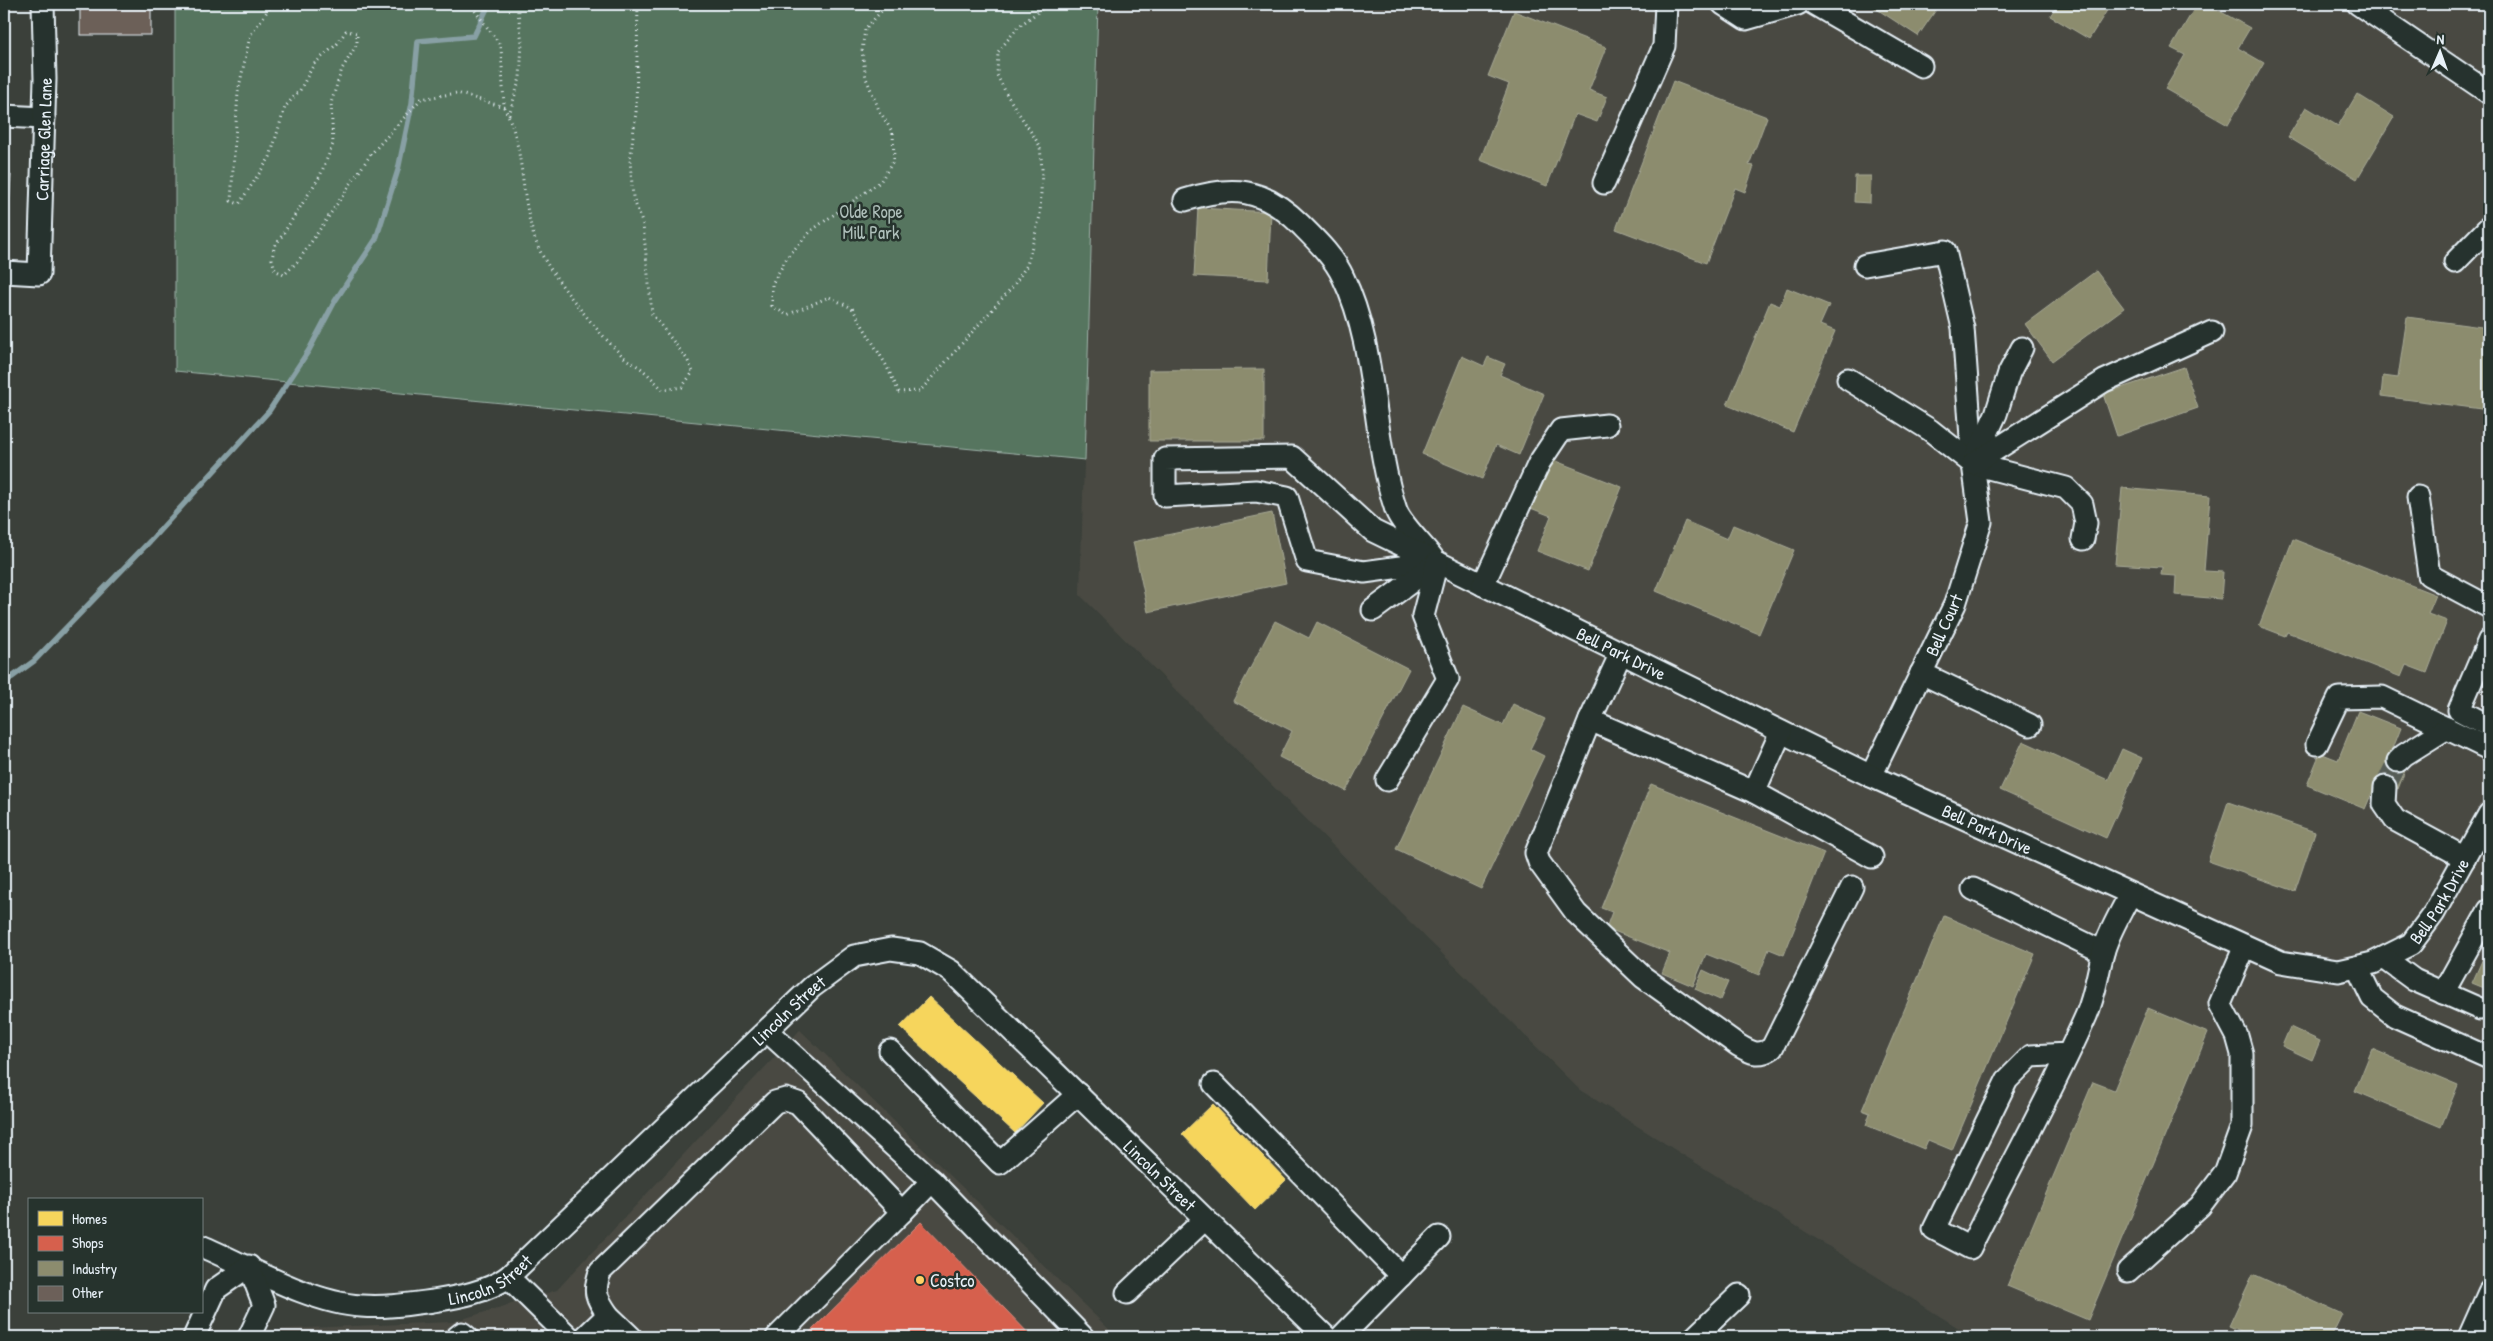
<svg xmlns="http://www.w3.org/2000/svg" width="2493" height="1341" viewBox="0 0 2493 1341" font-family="'Patrick Hand',sans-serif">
  <rect width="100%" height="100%" fill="#3b403a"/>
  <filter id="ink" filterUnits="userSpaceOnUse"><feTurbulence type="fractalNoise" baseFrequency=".02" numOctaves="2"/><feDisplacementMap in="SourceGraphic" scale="10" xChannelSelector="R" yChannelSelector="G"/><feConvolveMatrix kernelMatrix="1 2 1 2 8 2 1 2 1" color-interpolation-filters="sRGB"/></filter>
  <g filter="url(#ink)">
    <g fill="#4a4a43">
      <polygon points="1098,4 2489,4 2489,1337 1973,1337 1580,1090 1080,595"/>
      <polygon points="800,1030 1117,1337 278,1337 282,1329 453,1322 557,1290"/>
    </g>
    <polygon fill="#56755e" stroke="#9fb3ab" points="175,4 1098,4 1085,460 175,371"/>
    <g fill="#f6d55c" stroke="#f2dd8b">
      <polygon points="929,997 1043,1103 1015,1133 900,1027"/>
      <polygon points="1213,1104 1286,1180 1255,1210 1182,1134"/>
    </g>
    <polygon fill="#d6604d" stroke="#db8c80" points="921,1222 1032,1337 805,1337"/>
    <g fill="#8c8c6e" stroke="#a8aa97">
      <polygon points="1869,4 1940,4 1918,36"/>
      <polygon points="2058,4 2111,4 2089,39 2050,16"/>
      <polygon points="2197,4 2207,4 2250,28 2238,48 2264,63 2228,125 2165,89 2185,55 2171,48"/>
      <polygon points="1514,11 1606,47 1589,90 1607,97 1597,122 1575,114 1547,186 1480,160 1509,84 1488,76"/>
      <polygon points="1673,81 1767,117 1749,165 1754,166 1745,192 1735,188 1706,263 1616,229"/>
      <polygon points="2357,94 2394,117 2357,179 2288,137 2306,107 2338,126"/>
      <polygon points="1855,176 1871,176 1870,203 1854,202"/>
      <polygon points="1198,208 1271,212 1268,280 1194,276"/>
      <polygon points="2096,271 2124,308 2052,361 2025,324"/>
      <polygon points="1787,288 1829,305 1820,325 1835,331 1793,432 1727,405 1770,302 1780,306"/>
      <polygon points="2407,317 2489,328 2489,410 2381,396 2383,376 2398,378"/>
      <polygon points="1462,356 1484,366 1488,357 1505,364 1500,375 1544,394 1519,455 1496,445 1482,479 1422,454"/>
      <polygon points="2184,367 2198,408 2117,436 2103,394"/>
      <polygon points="1264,369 1264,441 1149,441 1149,370"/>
      <polygon points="1548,458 1622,487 1588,571 1537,551 1551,516 1528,507"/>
      <polygon points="2122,488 2210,496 2204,571 2223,572 2221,599 2175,595 2176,576 2161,575 2162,567 2115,564"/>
      <polygon points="1272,513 1286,583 1148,612 1133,542"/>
      <polygon points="1685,521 1727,539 1733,525 1794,550 1759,634 1656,591"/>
      <polygon points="2293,539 2436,595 2428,614 2447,621 2427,673 2406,665 2401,677 2287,632 2285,636 2259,626"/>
      <polygon points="1275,621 1309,638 1317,622 1409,669 1346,791 1279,757 1292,731 1233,701"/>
      <polygon points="1513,704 1545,719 1530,749 1544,756 1481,889 1396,849 1463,707 1503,725"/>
      <polygon points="2358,711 2401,728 2388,761 2406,768 2398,789 2377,781 2365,809 2307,785 2320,753 2338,760"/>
      <polygon points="2023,741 2108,780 2122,749 2142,758 2106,838 2000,790"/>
      <polygon points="1651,784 1824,853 1784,955 1769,949 1759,975 1706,954 1693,986 1662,973 1670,953 1606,928 1612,912 1601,908"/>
      <polygon points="2228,802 2315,832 2295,891 2208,861"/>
      <polygon points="1944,916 2035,954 1952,1150 1928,1140 1924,1149 1866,1125 1870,1113 1862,1110"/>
      <polygon points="2489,945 2489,990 2472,983"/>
      <polygon points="1703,970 1728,982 1720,1000 1695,989"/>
      <polygon points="2148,1008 2208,1033 2088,1320 2007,1286 2093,1082 2114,1090"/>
      <polygon points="2290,1027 2320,1041 2312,1060 2282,1046"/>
      <polygon points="2372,1049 2458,1085 2441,1127 2355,1091"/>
      <polygon points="2253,1274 2342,1314 2331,1337 2255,1337 2229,1326"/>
    </g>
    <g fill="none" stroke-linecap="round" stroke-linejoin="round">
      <polyline stroke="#88a0a5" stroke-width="5.5" points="4,683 34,661 150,541 269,411 309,350 335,301 376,239 398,170 412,103 418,41 474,36 489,4"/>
    </g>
    <g fill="#6c6059" stroke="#e8f1f8">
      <rect x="80" y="4" width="71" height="31"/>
      <polygon points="4,14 6,14 4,51"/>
      <polygon points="4,175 11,175 7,241 4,241"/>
    </g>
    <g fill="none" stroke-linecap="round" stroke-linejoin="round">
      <polyline stroke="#555b56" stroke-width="21" stroke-dasharray="21 11" stroke-linecap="butt" points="2385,787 2398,761"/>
      <defs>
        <g id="minor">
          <polyline points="1723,4 1746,19 1798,4"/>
          <polyline points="1814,4 1921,66"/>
          <polyline points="2358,4 2489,93"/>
          <polyline points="4,116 44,118"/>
          <polyline points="1604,183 1664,46 1666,4"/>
          <path d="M 1185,200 C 1233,185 1263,188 1300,224 C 1315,239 1334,257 1343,277 C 1378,349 1371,435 1396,510 C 1401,524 1424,546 1433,558"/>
          <polyline points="2455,262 2489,227"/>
          <polyline points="1865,265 1945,251 1963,328 1973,464 1981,522 1955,604 1871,776"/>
          <path id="s1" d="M 4,272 L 39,274 L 45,79 L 43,4"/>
          <polyline points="1848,379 1930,430 1973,464 2066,488 2082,504 2086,523 2083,539"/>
          <polyline points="1974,461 1996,414 2009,373 2022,348"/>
          <polyline points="1973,464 2104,381 2212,332"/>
          <polyline points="2418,497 2429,575 2489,607"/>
          <path id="s2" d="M 1437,562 L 1364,572 L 1307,561 L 1287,497 L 1256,491 L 1165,496 L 1165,459 L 1292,457 L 1373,531 L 1437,562 L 1871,776 L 2281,962 L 2338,971 L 2373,963 L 2411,944 L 2434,913 L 2489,814"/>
          <polyline points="1483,585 1539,463 1561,430 1607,425"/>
          <polyline points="1373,610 1435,564"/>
          <polyline points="2489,640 2459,710 2489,726"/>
          <path d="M 1621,653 L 1590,720 L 1536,853 L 1539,862 L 1576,913 L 1643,977 L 1738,1045 C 1751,1053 1759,1057 1772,1048 L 1852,887"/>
          <polyline points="1921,673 2030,725"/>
          <polyline points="1590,720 1754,792 1781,732"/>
          <polyline points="2317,744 2339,698 2382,697 2489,749"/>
          <polyline points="2398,761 2404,755 2447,728"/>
          <polyline points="1387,780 1448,679 1423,616 1437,562"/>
          <polyline points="2385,787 2384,804 2395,820 2465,858"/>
          <polyline points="1754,792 1872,857"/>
          <polyline points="1973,889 2103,952"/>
          <polyline points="2384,958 2414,980 2480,1009"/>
          <polyline points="2357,967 2372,998 2395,1016 2489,1058"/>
          <polyline points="2443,993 2489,910"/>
          <polyline points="767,1031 932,1181 1083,1337"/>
          <polyline points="890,1051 1000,1163 1078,1094"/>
          <path d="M 2067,1054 L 2031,1056 L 2007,1080 L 1934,1229 L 1970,1248 C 2008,1170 2051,1095 2086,1016 C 2095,996 2097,975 2103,953 C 2108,933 2121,913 2130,894"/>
          <polyline points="1214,1084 1401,1276"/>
          <polyline points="902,1212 932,1181"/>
          <path id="s3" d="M 201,1246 C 248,1266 310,1303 361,1306 C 385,1308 410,1304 433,1301 C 459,1297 487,1292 508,1277 L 812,987 L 854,956 L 891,949 L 920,953 L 951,971 L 1326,1337"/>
          <polyline points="2128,1271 2200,1206 2225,1173 2242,1126 2242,1054 2237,1036 2220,1004 2245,946"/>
          <polyline points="508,1277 569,1337"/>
          <polyline points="1127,1293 1205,1219"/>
          <polyline points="608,1315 631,1337"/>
          <polyline points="194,1337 216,1289 249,1266 264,1305 249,1337"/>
          <polyline points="457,1337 462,1333 467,1337"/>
          <path d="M 585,1337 L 608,1315 C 596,1297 593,1293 600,1272 L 775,1102 L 786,1099 L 798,1103 L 902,1212 L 777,1337"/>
          <polyline points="1341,1337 1439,1237"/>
          <polyline points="1695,1337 1739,1295"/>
          <polyline points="2469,1337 2489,1292"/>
        </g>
      </defs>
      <use href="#minor" stroke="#e8f1f8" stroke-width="25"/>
      <g stroke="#e8f1f8" stroke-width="3" stroke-dasharray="1 4" stroke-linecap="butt">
        <polyline points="272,4 250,36 238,92 231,201 239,204 270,157 285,107 300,90 314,64 337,44 346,31 357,33 357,44 342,69 331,103 333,144 320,176 274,248 272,259 275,270 284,275 299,260 371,154 421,99 457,93 504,107 501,46 470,4"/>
        <polyline points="888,4 865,29 862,51 866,78 879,110 893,133 894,160 880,182 812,230 788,256 772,284 772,306 787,315 829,297 852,308 886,365 899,392 920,391 1014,285 1027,265 1040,216 1042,169 1040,146 1007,95 997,75 998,52 1018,27 1042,9 1043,4"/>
        <path d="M 504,107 C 527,150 519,202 538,247 C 550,275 602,338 625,358 C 631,363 639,366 644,371 C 651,377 657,384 663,390 L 682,387 L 693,372 L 687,359 L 652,314 L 643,225 L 633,197 L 630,160 L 636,112 L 638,4"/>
        <polyline points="509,115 520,78 522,43 517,4"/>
      </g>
      <use href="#minor" stroke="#26332d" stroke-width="21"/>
    </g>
  </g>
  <circle fill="#ffd166" stroke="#26332d" stroke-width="2" cx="920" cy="1280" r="5"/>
  <g text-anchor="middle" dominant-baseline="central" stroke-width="5" stroke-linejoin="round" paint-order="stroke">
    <g font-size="18" fill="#e8f1f8" stroke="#26332d">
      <text stroke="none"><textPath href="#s1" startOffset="170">Carriage Glen Lane</textPath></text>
      <text transform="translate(1944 625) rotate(-66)">Bell Court</text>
      <text stroke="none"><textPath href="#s2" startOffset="872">Bell Park Drive</textPath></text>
      <text stroke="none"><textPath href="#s2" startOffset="1278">Bell Park Drive</textPath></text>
      <text stroke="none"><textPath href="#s2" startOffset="1788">Bell Park Drive</textPath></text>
      <text stroke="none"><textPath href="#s3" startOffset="711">Lincoln Street</textPath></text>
      <text stroke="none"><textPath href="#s3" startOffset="1191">Lincoln Street</textPath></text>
      <text stroke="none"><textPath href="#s3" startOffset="306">Lincoln Street</textPath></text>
    </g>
    <g font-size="18" fill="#aebfba" stroke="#26332d">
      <text x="871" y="211">Olde Rope<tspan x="871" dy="21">Mill Park</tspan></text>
    </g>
    <g font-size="18" fill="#e8f1f8" stroke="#26332d" text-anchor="start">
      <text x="930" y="1280">Costco</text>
    </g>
  </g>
  <rect width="2493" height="1341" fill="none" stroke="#26332d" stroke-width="20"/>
  <rect x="10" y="10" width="2473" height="1321" fill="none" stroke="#e8f1f8" stroke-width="2" filter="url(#ink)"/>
  <rect x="28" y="1198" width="175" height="115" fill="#26332d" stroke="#747f7e"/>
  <rect x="38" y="1211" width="25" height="15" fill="#f6d55c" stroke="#747f7e"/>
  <text x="72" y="1224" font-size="15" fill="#e8f1f8">Homes</text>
  <rect x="38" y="1236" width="25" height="15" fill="#d6604d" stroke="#747f7e"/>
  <text x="72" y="1248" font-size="15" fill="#e8f1f8">Shops</text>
  <rect x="38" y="1261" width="25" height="15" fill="#8c8c6e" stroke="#747f7e"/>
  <text x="72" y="1274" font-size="15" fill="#e8f1f8">Industry</text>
  <rect x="38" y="1286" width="25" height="15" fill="#6c6059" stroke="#747f7e"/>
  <text x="72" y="1298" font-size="15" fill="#e8f1f8">Other</text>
  <g transform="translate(2440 52) rotate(2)" stroke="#26332d" stroke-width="4" paint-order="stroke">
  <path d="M0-4L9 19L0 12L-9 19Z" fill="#e8f1f8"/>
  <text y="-8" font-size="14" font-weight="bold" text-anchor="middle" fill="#e8f1f8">N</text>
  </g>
</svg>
